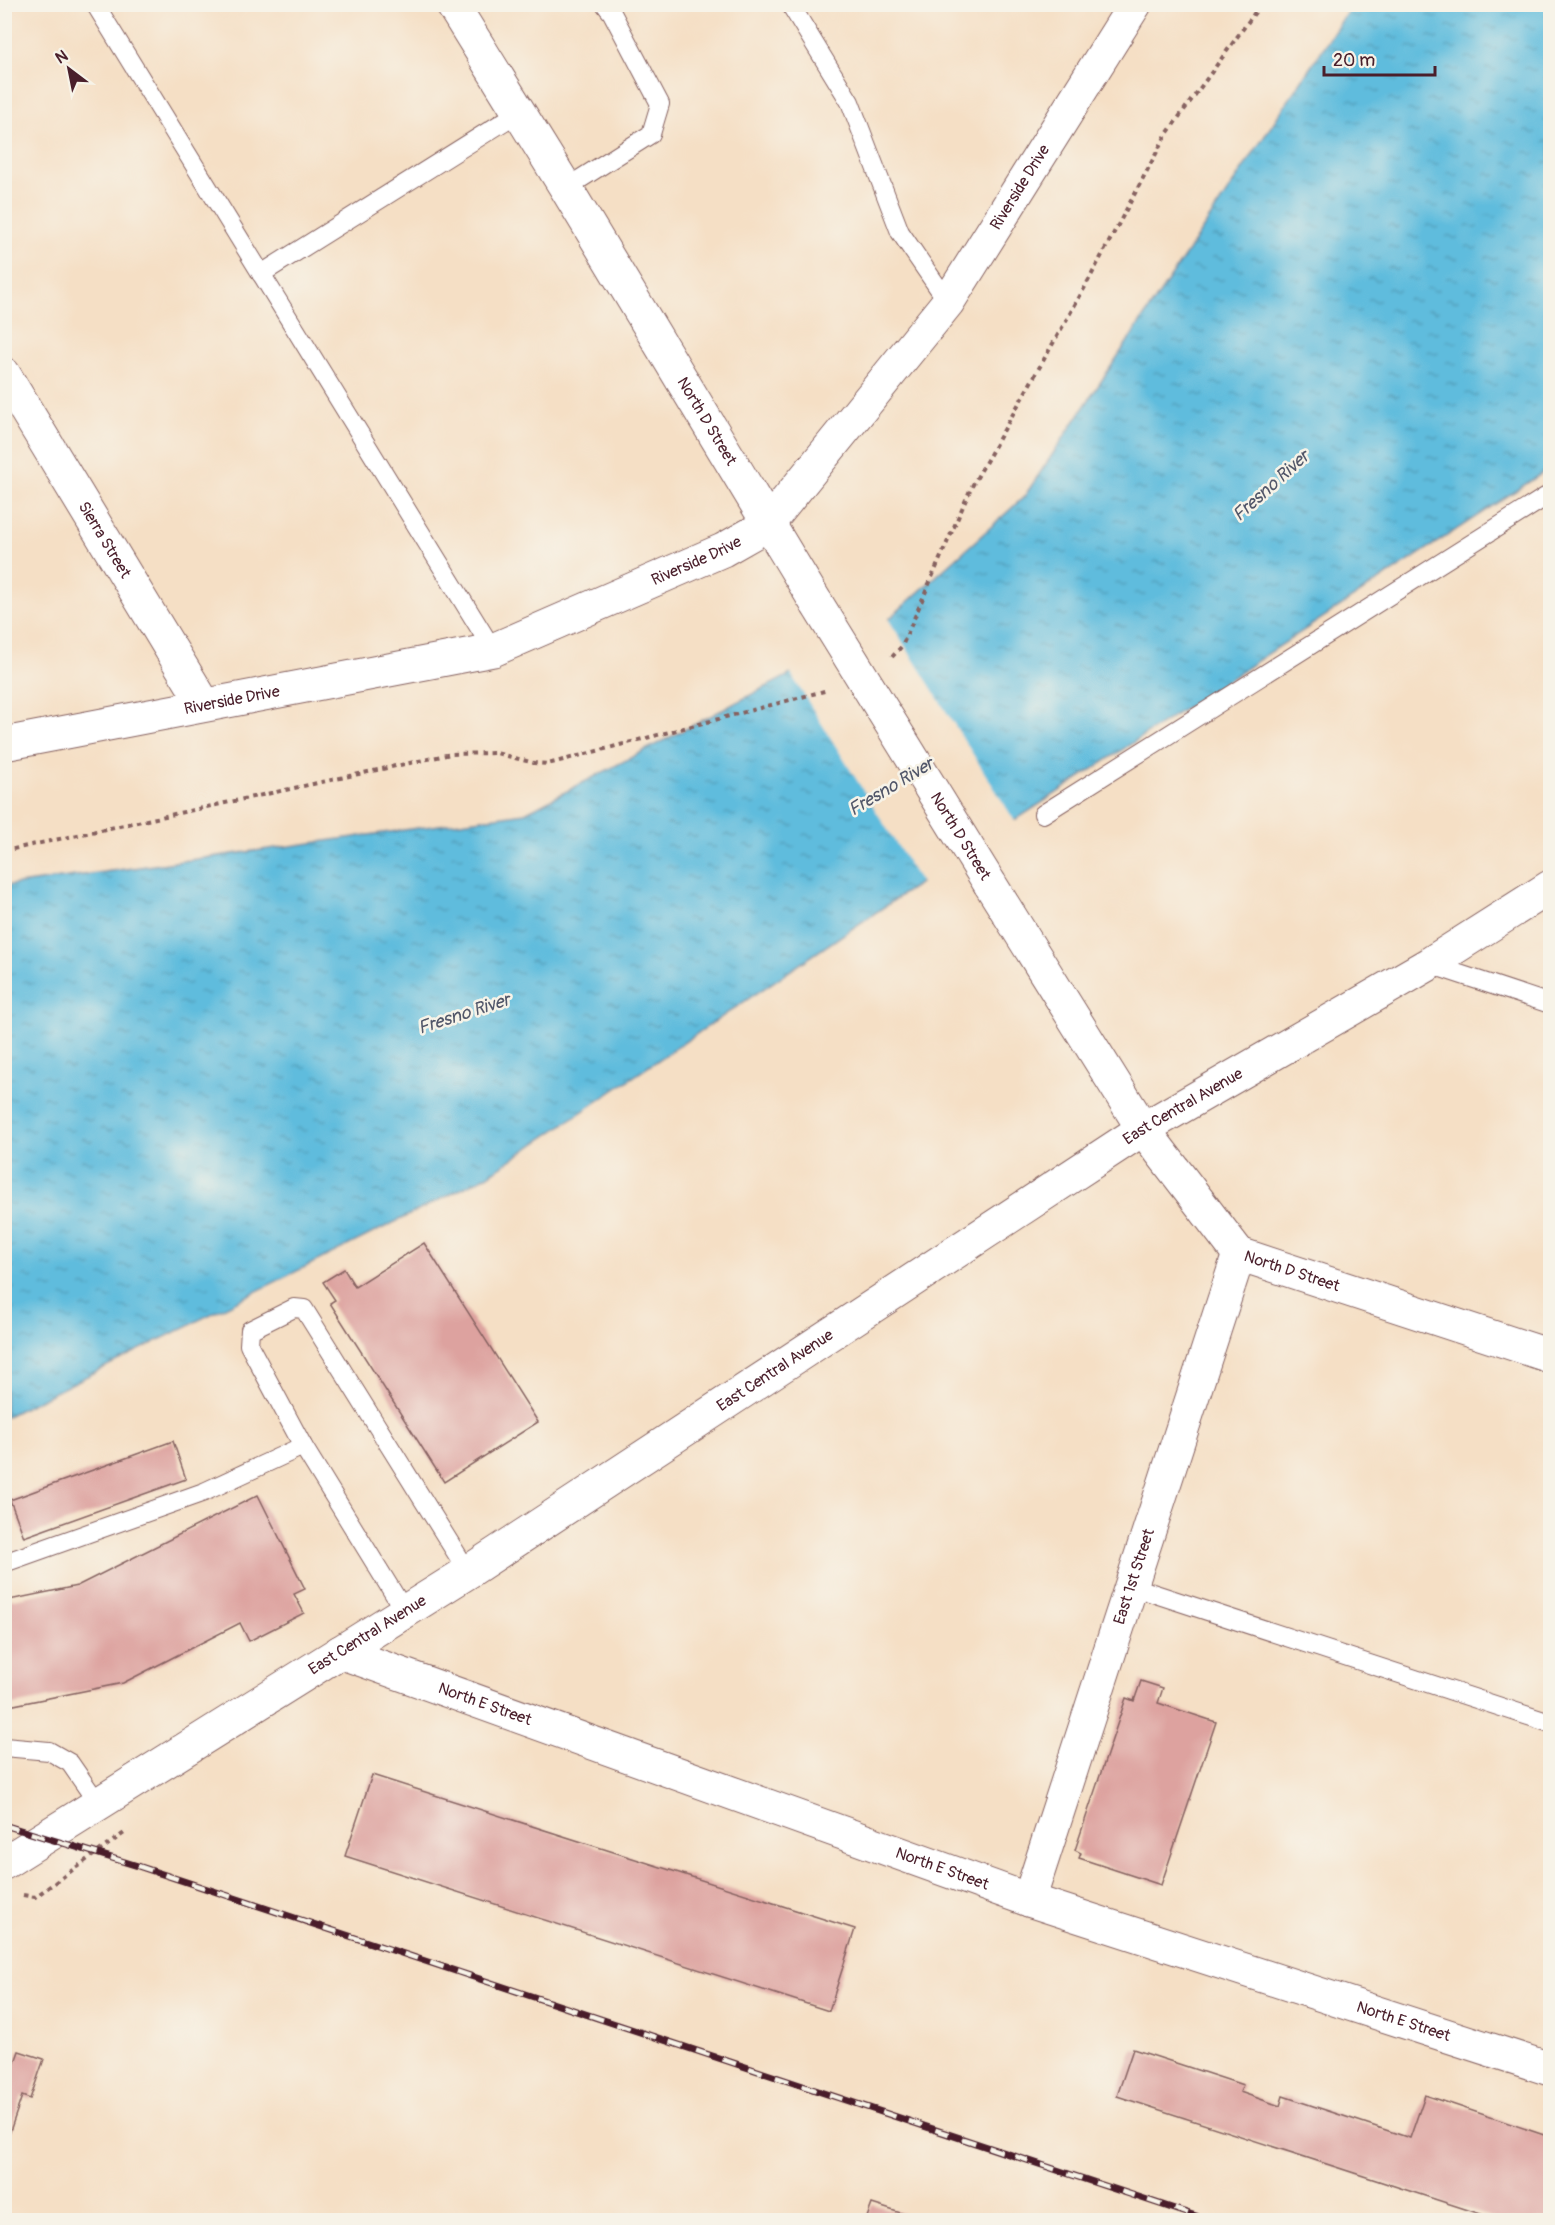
<svg xmlns="http://www.w3.org/2000/svg" width="1555" height="2225" viewBox="0 0 1555 2225" font-family="Pangolin,sans-serif">
  <defs>
    <pattern id="water-ripples" width="26" height="14" patternUnits="userSpaceOnUse" patternTransform="scale(1.5)"><rect width="26" height="14" fill="#5fbcdd"/><path d="M2 4q2-2 4 0t4 0M15 11q2-2 4 0t4 0" fill="none" stroke="#5098b3"/></pattern>
  </defs>
  <rect width="100%" height="100%" fill="#f7f3e8"/>
  <filter id="ink" filterUnits="userSpaceOnUse"><feTurbulence type="fractalNoise" baseFrequency=".0167" numOctaves="2"/><feDisplacementMap in="SourceGraphic" scale="12" xChannelSelector="R" yChannelSelector="G"/><feConvolveMatrix kernelMatrix="1 2 1 2 8 2 1 2 1" color-interpolation-filters="sRGB"/></filter>
  <filter id="wash" filterUnits="userSpaceOnUse"><feTurbulence type="fractalNoise" baseFrequency=".008" numOctaves="4" result="noise"/><feDisplacementMap in="SourceGraphic" scale="24" xChannelSelector="R" yChannelSelector="G"/><feGaussianBlur stdDeviation="1.35" result="paint"/><feColorMatrix in="noise" values="0 0 0 0 0 0 0 0 0 0 0 0 0 0 0 0 0 1.4 0 .05"/><feComposite in="paint" operator="in"/></filter>
  <g filter="url(#wash)">
    <rect width="100%" height="100%" fill="#f5dfc5"/>
    <polygon fill="url(#water-ripples)" stroke="#546e84" stroke-width="1.5" points="1352,5 1550,5 1550,468 900,896 487,1176 5,1417 5,886 525,813 879,628 1024,497"/>
    <polygon fill="#f5dfc5" points="887,617 1016,823 922,885 789,671 877,625"/>
    <g id="blocks">
      <g fill="#dda29f">
        <polygon points="424,1243 538,1422 444,1482 330,1303 335,1300 323,1282 344,1269 355,1287"/>
        <polygon points="173,1441 186,1479 24,1537 10,1500"/>
        <polygon points="258,1495 305,1589 294,1594 304,1613 249,1641 240,1623 123,1683 4,1707 4,1601 77,1586"/>
        <polygon points="1141,1681 1163,1688 1158,1703 1216,1722 1161,1885 1079,1858 1081,1853 1075,1850 1126,1698 1134,1701"/>
        <polygon points="372,1775 855,1929 829,2011 345,1856"/>
        <polygon points="1133,2049 1243,2085 1240,2092 1280,2106 1283,2096 1410,2138 1425,2095 1550,2137 1550,2220 1499,2220 1117,2096"/>
        <polygon points="19,2051 44,2059 30,2099 22,2096 5,2146 4,2093"/>
        <polygon points="872,2204 923,2220 866,2220"/>
      </g>
    </g>
  </g>
  <g filter="url(#ink)">
    <use href="#blocks" fill-opacity="0" stroke="#866261" stroke-width="1.5"/>
    <g fill="none" stroke-linecap="round" stroke-linejoin="round">
      <defs>
        <g id="service">
          <polyline points="95,4 493,650"/>
          <polyline points="790,4 850,102 900,232 948,302"/>
          <polyline points="566,188 651,134 660,104 612,13 605,4"/>
          <polyline points="261,274 519,112"/>
          <polyline points="1043,814 1550,494"/>
          <polyline points="1429,964 1550,1004"/>
          <polyline points="4,1563 204,1492 303,1446"/>
          <polyline points="1131,1586 1550,1723"/>
          <polyline points="405,1612 303,1446 249,1345 250,1330 294,1308 304,1309 468,1572"/>
          <polyline points="4,1747 49,1751 70,1763 99,1805"/>
        </g>
        <g id="minor">
          <path id="s1" d="M 4,374 L 204,704"/>
          <path id="s2" d="M 4,744 L 493,650 L 723,550 L 767,525 L 948,302 L 1135,4"/>
          <path id="s3" d="M 340,1652 L 1029,1900 L 1550,2069"/>
          <path id="s4" d="M 4,1863 L 468,1572 L 1143,1129 L 1429,964 L 1550,887"/>
          <path id="s5" d="M 1029,1900 L 1239,1254 L 1550,1356"/>
        </g>
        <g id="tertiary">
          <path id="s6" d="M 452,4 L 566,188 L 817,604"/>
          <polyline points="990,884 1143,1129 1239,1254"/>
        </g>
      </defs>
      <use href="#service" stroke="#866261" stroke-width="20"/>
      <use href="#minor" stroke="#866261" stroke-width="35"/>
      <use href="#tertiary" stroke="#866261" stroke-width="35"/>
      <g stroke="#866261" stroke-width="4" stroke-dasharray="4.5 4.5" stroke-linecap="butt">
        <polyline points="892,657 902,646 971,488 1085,287 1166,135 1261,4"/>
        <polyline points="4,851 451,754 496,753 534,763 548,764 828,690"/>
        <polyline points="23,1895 35,1897 127,1831"/>
      </g>
      <use href="#service" stroke="#fff" stroke-width="18"/>
      <use href="#minor" stroke="#fff" stroke-width="33"/>
      <use href="#tertiary" stroke="#fff" stroke-width="33"/>
      <defs>
        <polyline id="rail" points="4,1825 138,1866 1208,2220"/>
      </defs>
      <use href="#rail" stroke="#4a1f2b" stroke-width="7"/>
      <use href="#rail" stroke="#f7f3e8" stroke-width="4.5" stroke-dasharray="14" stroke-linecap="butt"/>
      <defs>
        <g id="tertiary-bridge">
          <path id="s7" d="M 817,604 L 990,884"/>
        </g>
      </defs>
      <use href="#tertiary-bridge" stroke="#866261" stroke-width="35" stroke-linecap="butt"/>
      <use href="#tertiary-bridge" stroke="#fff" stroke-width="33"/>
    </g>
  </g>
  <g text-anchor="middle" dominant-baseline="central" stroke-width="5" stroke-linejoin="round" paint-order="stroke">
    <g font-size="16" fill="#4a1f2b" stroke="#f7f3e8">
      <text stroke="none"><textPath href="#s2" startOffset="1222">Riverside Drive</textPath></text>
      <text stroke="none"><textPath href="#s6" startOffset="489">North D Street</textPath></text>
      <text stroke="none"><textPath href="#s1" startOffset="194">Sierra Street</textPath></text>
      <text stroke="none"><textPath href="#s2" startOffset="720">Riverside Drive</textPath></text>
      <text stroke="none"><textPath href="#s2" startOffset="232">Riverside Drive</textPath></text>
      <text stroke="none"><textPath href="#s7" startOffset="273">North D Street</textPath></text>
      <text stroke="none"><textPath href="#s4" startOffset="1401">East Central Avenue</textPath></text>
      <text stroke="none"><textPath href="#s5" startOffset="735">North D Street</textPath></text>
      <text stroke="none"><textPath href="#s4" startOffset="915">East Central Avenue</textPath></text>
      <text stroke="none"><textPath href="#s5" startOffset="340">East 1st Street</textPath></text>
      <text stroke="none"><textPath href="#s4" startOffset="429">East Central Avenue</textPath></text>
      <text stroke="none"><textPath href="#s3" startOffset="154">North E Street</textPath></text>
      <text stroke="none"><textPath href="#s3" startOffset="640">North E Street</textPath></text>
      <text stroke="none"><textPath href="#s3" startOffset="1126">North E Street</textPath></text>
    </g>
    <g font-size="18" font-style="italic" fill="#515669" stroke="#f7f3e8">
      <text transform="translate(1271 486) rotate(-42)">Fresno River</text>
      <text transform="translate(891 787) rotate(-31)">Fresno River</text>
      <text transform="translate(464 1014) rotate(-18)">Fresno River</text>
    </g>
  </g>
  <rect width="1555" height="2225" fill="none" stroke="#f7f3e8" stroke-width="24"/>
  <g transform="translate(69 69) rotate(328)" stroke="#f7f3e8" stroke-width="4.5" paint-order="stroke">
  <path d="M0-4.5L10 22L0 15L-10 22Z" fill="#4a1f2b"/>
  <text y="-9" font-size="16" font-weight="bold" text-anchor="middle" fill="#4a1f2b">N</text>
  </g>
  <path d="M1324 66v9h111v-9" fill="none" stroke="#4a1f2b" stroke-width="3"/>
  <text x="1333" y="66" font-size="18" fill="#4a1f2b" stroke="#f7f3e8" stroke-width="4.5" paint-order="stroke">20 m</text>
</svg>
